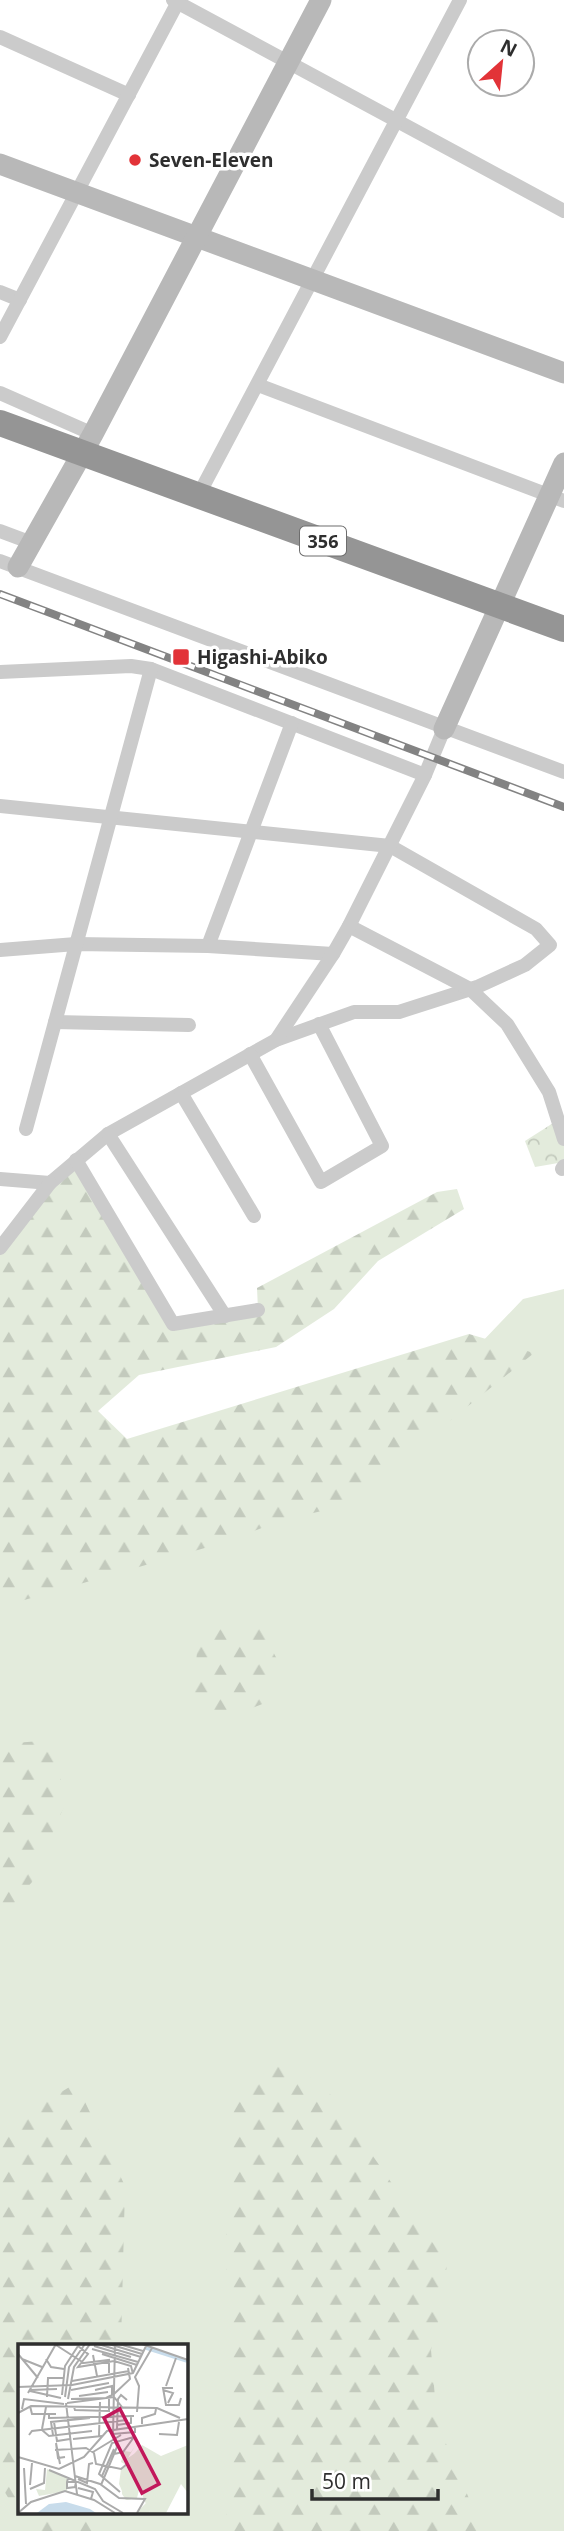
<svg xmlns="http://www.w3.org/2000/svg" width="564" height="2531" viewBox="0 0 564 2531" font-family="'Open Sans',sans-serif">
  <defs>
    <pattern id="forest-firs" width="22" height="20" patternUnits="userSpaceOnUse" patternTransform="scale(1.75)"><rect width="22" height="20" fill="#e3ebdc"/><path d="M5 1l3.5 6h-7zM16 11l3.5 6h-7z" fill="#c3cabd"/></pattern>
    <pattern id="park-crowns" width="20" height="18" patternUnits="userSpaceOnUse" patternTransform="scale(1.75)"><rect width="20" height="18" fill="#e3ebdc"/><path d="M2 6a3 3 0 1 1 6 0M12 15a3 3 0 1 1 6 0" fill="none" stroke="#c3cabd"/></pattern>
  </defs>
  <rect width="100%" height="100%" fill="#fff"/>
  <path fill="#e3ebdc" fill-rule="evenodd" d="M 564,1289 L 564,2531 L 0,2531 L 0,1562 L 355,1475 L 523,1299 ZM 19,2346 L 186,2346 L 186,2512 L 19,2512 Z"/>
  <g fill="url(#forest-firs)">
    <polygon points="76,1160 174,1324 258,1310 257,1288 437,1192 457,1189 464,1209 378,1261 334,1309 276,1347 139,1375 98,1411 127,1439 469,1334 534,1353 344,1506 282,1520 229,1541 0,1607 0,1247"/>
    <polygon points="226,1622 261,1628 282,1669 265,1703 223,1719 194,1701 197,1649"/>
    <polygon points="54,1740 65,1804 32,1882 0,1920 0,1751 14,1743"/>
    <polygon points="280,2062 323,2084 447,2263 443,2303 431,2350 437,2422 475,2513 477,2531 225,2531 231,2468 226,2248 229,2120 253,2072"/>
    <polygon points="76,2083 125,2186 121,2345 19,2346 19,2512 106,2512 102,2531 28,2531 0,2484 0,2132 7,2125"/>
  </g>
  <polygon fill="url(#park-crowns)" points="558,1120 564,1139 564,1162 535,1167 525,1141"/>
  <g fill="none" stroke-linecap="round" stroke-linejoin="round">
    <g stroke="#cbcbcb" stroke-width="14">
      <polyline points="173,0 564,211"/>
      <polyline points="0,37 129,95"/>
      <polyline points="0,292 20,300"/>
      <polyline points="0,337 179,0"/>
      <polyline points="258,385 564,501"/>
      <polyline points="0,393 93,434"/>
      <polyline points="198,496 460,0"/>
      <polyline points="0,531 32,543"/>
      <polyline points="0,561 564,772"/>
      <polyline points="0,672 131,666 151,669 425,775"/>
      <polyline points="0,806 390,846 536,929 550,945 525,965 477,987 399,1012 354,1012 276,1040 108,1134 50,1183 0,1179"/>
      <polyline points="349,926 470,989 507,1024 549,1092 564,1139"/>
      <polyline points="208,946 292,723"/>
      <polyline points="0,950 76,944 208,946 333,954"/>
      <polyline points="55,1022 189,1025"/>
      <polyline points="276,1040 333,954 349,926 425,775 444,729"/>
      <polyline points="250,1054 321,1182 382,1146 319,1024"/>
      <polyline points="181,1093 254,1216"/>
      <polyline points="26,1129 151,669"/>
      <polyline points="108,1134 225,1316"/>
      <polyline points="76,1160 173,1324 258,1310"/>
      <polyline points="562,1169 564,1166"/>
      <polyline points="0,1248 50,1183"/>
    </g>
    <g stroke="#b8b8b8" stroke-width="21">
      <polyline points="0,164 564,373"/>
      <polyline points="18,567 93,434 321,0"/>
      <polyline points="444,729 564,463"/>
    </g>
    <polyline stroke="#959595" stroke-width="26" points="0,423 564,629"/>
    <defs>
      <polyline id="rail" points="0,594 564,807"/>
    </defs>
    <use href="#rail" stroke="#838383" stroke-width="8"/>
    <use href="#rail" stroke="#fff" stroke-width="5" stroke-dasharray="16" stroke-linecap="butt"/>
  </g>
  <g fill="#e23338" stroke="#fff" stroke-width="2.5">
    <circle cx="135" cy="160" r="7"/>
    <rect x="172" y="648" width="18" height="18" rx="3.5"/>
  </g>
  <g text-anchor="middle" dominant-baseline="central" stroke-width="7" stroke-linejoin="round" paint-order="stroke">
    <rect fill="#fff" stroke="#6d6d6d" stroke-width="2" x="300" y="526.5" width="46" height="29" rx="5"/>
    <g font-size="18" font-weight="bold" fill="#2e2e2e">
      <text x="323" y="541">356</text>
    </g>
    <g font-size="19" font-weight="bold" fill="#2e2e2e" stroke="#fff" text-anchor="start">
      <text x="149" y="160">Seven-Eleven</text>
      <text x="197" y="657">Higashi-Abiko</text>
    </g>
  </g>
  <g transform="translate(18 2344)">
    <rect width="170" height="170" fill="#fff"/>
    <path d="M 124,101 L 143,112 L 170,101 L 170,149 L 163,140 L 148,169 L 132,169 L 122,146 L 117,147 L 119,154 L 108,156 L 104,150 L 103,125 Z" fill="#e3ebdc"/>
    <path d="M 117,102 L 110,114 L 122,106 L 105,127 L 104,147 L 115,154 L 118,137 L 123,137 L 132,169 L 118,169 L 128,159 L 125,149 L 121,146 L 119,154 L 108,156 L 101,140 L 103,125 L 108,121 L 103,118 L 106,107 L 113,108 ZM 29,125 L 49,134 L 49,147 L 21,152 L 18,145 L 27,146 Z" fill="#e3ebdc"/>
    <path d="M 48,158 L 72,165 L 78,169 L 19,169 L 31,160 Z" fill="#c8dceb"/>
    <path fill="none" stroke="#c8dceb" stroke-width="3.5" d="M 128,4 L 169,17"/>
    <path fill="none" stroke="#ababab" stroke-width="2" d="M 80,0 L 123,13M 91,0 L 124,10M 101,0 L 125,7M 124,0 L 170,16M 38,1 L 66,19 L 91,16 L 91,29M 60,2 L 70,10 L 60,23 L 96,17 L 113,22 L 115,30M 76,2 L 113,13M 74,5 L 120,18M 0,10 L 20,34M 84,10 L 119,21M 75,11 L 79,32M 4,15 L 24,23M 28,15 L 33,23 L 46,25M 54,37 L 111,27M 148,42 L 158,14M 0,43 L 54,41 L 115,29 L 129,0M 155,44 L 145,44 L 148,61 L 161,61 L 163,54M 13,46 L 39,45M 53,46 L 91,39M 145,46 L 155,49 L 150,59M 12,47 L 43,54M 10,49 L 38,0M 96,50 L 112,35 L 110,24M 44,51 L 47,22 L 60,2M 61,52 L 90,48M 29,53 L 30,34 L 45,34M 47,53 L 51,23 L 67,0M 50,55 L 56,23 L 72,0M 53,55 L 88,54 L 94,51 L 94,42 L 77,46M 48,59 L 59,150M 49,59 L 96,53 L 104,63M 12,62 L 14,70 L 38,70M 56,63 L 57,66 L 91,67 L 91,55M 4,65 L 6,55 L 46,60M 119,68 L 121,42 L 117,33 L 134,4M 0,69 L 13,62 L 139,64 L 162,74M 31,70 L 31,74 L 116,72M 36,78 L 39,97 L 52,95M 124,80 L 124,74 L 137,70 L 138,65M 99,81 L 113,79 L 113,71M 24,85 L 28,63M 99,85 L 100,55 L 103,51 L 109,56M 24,86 L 31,92 L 74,87M 95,90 L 97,0M 95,90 L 117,88 L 117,83M 141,90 L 159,91 L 161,78M 11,91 L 14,87 L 109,76M 35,91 L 33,78 L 72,74M 81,92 L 82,58M 55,95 L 84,92M 38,99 L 40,114 L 47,113M 38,99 L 42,120M 37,106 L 68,104 L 76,109 L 78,120 L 103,125 L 109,120M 75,108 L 103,91M 96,110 L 105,108 L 116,93M 0,113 L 41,125 L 66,113 L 89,87 L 170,75M 6,124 L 8,160M 31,126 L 77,145 L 85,157 L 105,169M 57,132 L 82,140 L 101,154 L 127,155 L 119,169M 84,132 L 96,105M 60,135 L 69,139 L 71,120 L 75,119M 49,138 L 58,138 L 57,143 L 49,144 L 49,138 L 50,134M 12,141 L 14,119M 83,141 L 99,103 L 96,94M 60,144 L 75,148 L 73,155M 12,145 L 26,139 L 27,124M 102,148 L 81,130 L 94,99 L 116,93M 0,169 L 13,158 L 47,147 L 76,156 L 97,169"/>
    <path fill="#c2185b" fill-opacity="0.15" stroke="#c2185b" stroke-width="3.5" d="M 102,65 L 141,140 L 124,149 L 86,74 Z"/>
    <rect width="170" height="170" fill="none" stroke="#2e2e2e" stroke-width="3.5"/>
  </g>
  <g transform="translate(501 63) rotate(27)"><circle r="33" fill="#ffffff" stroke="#ababab" stroke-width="2"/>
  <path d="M0-5L12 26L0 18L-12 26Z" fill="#e23338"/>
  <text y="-10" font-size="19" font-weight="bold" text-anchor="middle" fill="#2e2e2e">N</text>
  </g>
  <path d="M312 2489v10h126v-10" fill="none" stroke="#2e2e2e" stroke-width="3.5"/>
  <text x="322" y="2489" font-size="21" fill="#2e2e2e" stroke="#ffffff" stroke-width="5" paint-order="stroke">50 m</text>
</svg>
